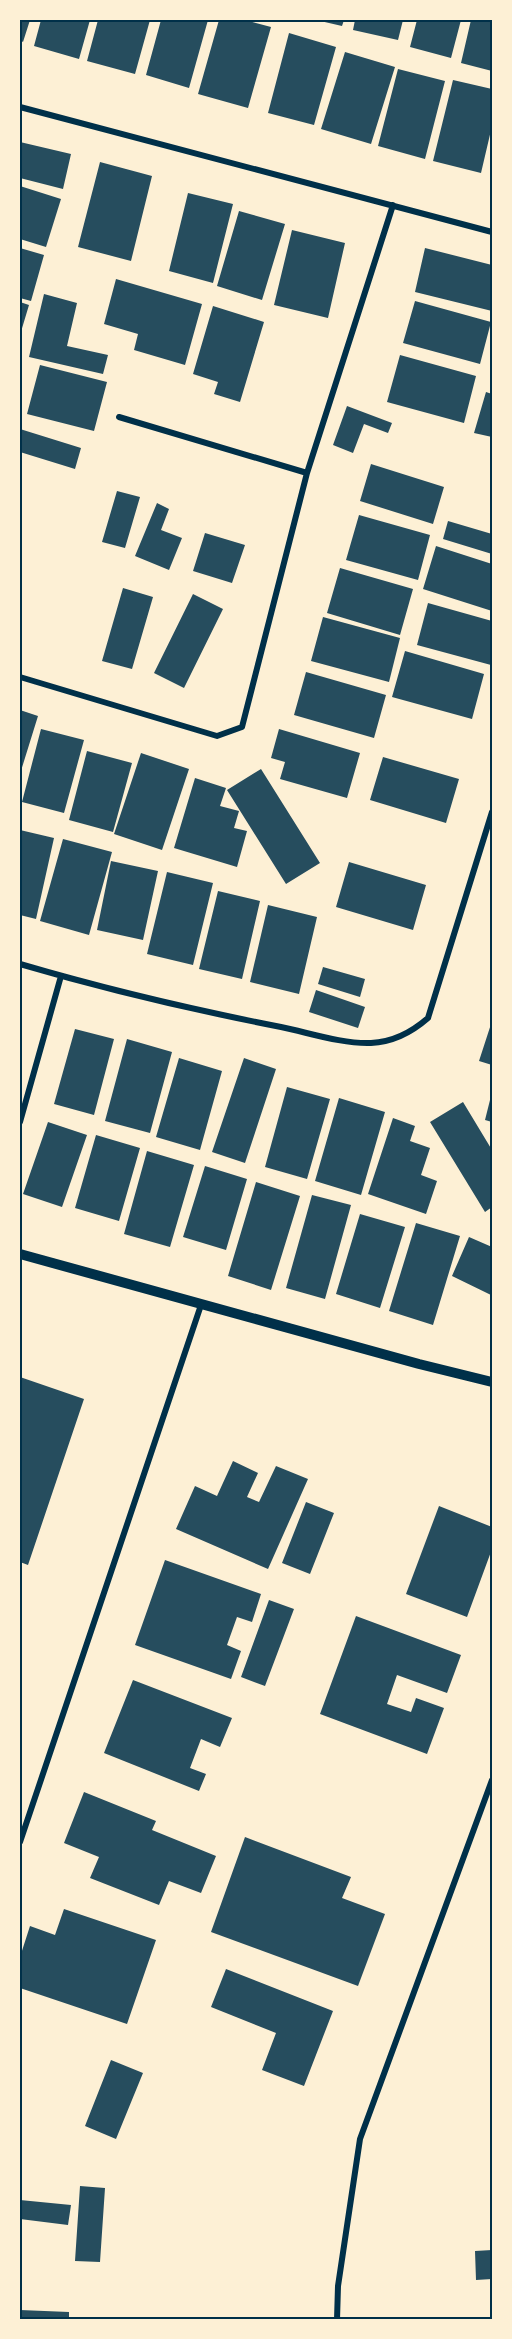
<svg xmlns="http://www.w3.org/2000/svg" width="512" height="2339" viewBox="0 0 512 2339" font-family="'Times New Roman',serif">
<rect width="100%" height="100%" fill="#fdf0d5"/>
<path fill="#264d5e" d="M20,20h10l-7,22 -3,-2z
M41,20h49l-11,39 -45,-13z
M98,20h52l-15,54 -48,-13z
M161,20h47l-19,68 -43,-13z
M219,20h26l26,7 -23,81 -50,-14z
M316,20h28l-2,6z
M355,20h48l-5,20 -45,-10z
M417,20h44l-10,38 -41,-11z
M471,20h21v51l-31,-8z
M289,33l47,14 -22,78 -46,-12z
M345,52l50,15 -24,77 -50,-15z
M398,69l47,12 -20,78 -47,-13z
M453,80l39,9v37l-11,47 -48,-12z
M20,142l51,12 -8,35 -43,-11z
M100,162l52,14 -21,85 -53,-14z
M20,186l41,13 -15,48 -26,-8z
M188,193l45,11 -20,79 -44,-12z
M239,211l46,13 -23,76 -45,-14z
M292,230l53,13 -17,75 -54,-13z
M20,248l24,7 -13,46 -11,-3z
M425,248l67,17v46l-77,-19z
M116,279l86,25 -17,61 -51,-15 4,-16 -34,-10z
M44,294l33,9 -10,43 41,9 -5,19 -74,-17z
M415,301l76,21 -11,42 -77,-21z
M20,302l9,3 -9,30z
M213,306l51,16 -24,80 -26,-8 4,-12 -25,-8z
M400,355l76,21 -12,47 -77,-21z
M40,365l67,17 -13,49 -67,-17z
M486,392l6,2v43l-18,-4z
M347,406l45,17 -4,10 -24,-9 -11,29 -20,-8z
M20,429l61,19 -6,21 -55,-17z
M371,464l73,23 -11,37 -73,-23z
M117,491l23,6 -15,51 -23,-6z
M157,503l12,6 -8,21 21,8 -13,32 -34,-14z
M359,515l71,20 -12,45 -72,-20z
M448,521l44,13v20l-49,-15z
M205,533l40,12 -13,38 -39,-12z
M436,546l56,18v47l-69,-22z
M340,568l73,21 -13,46 -73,-22z
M123,588l30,9 -21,72 -30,-8z
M193,594l30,15 -39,79 -30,-15z
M428,603l64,18 -1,44 -74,-20z
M323,617l77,21 -11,44 -78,-21z
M405,651l79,23 -12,45 -80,-22z
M306,672l80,23 -12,43 -80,-23z
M20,710l18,6 -18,58z
M41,729l43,11 -20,73 -42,-11z
M279,729l81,24 -13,45 -67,-19 5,-17 -14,-4z
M87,751l45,12 -19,69 -44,-12z
M141,753l48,16 -27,81 -48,-16z
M383,757l76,22 -13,44 -76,-23z
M261,769l59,94 -34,21 -59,-94z
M195,778l31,10 -6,18 19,5 -5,17 13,3 -10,36 -63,-19z
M20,830l34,8 -18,81 -16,-4z
M63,839l49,13 -23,83 -49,-14z
M111,861l47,10 -15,69 -46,-10z
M349,862l77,23 -13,45 -77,-23z
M167,872l46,11 -20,82 -46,-11z
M218,891l42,10 -18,78 -43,-10z
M268,905l49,12 -18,77 -49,-12z
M323,967l42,12 -5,18 -42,-13z
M316,990l49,17 -7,21 -49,-16z
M492,1021v44l-13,-4z
M75,1029l39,10 -20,76 -40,-11z
M127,1039l45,13 -22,81 -45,-12z
M179,1058l43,13 -22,79 -44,-13z
M244,1058l32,11 -31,94 -33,-11z
M287,1087l43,12 -23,80 -42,-12z
M492,1092v30l-7,-2z
M339,1098l46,14 -24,83 -46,-14z
M463,1102l29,48v57l-7,5 -55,-90z
M393,1118l22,8 -5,15 20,7 -9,27 16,6 -11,33 -58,-20z
M48,1122l39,13 -25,72 -39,-13z
M96,1135l44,13 -21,73 -44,-13z
M147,1151l47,14 -24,82 -46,-13z
M205,1166l42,13 -21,71 -43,-13z
M256,1182l44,14 -29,94 -43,-14z
M312,1195l39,10 -26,94 -39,-11z
M360,1214l45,13 -25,81 -44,-14z
M416,1223l44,13 -27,89 -44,-14z
M469,1237l23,10 -1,48 -39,-19z
M20,1377l64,22 -56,166 -8,-3z
M233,1461l25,12 -11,24 12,5 17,-36 32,13 -40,90 -92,-40 19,-43 22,10z
M306,1502l28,11 -24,61 -28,-11z
M439,1506l53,21v22l-25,68 -61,-23z
M165,1560l96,34 -9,28 -15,-5 -10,28 14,6 -10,28 -96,-34z
M269,1600l25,9 -29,77 -24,-9z
M356,1616l105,39 -14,38 -50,-18 -10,29 24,8 5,-14 28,10 -17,46 -107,-40z
M133,1680l99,38 -12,29 -19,-8 -11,29 16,6 -7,17 -95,-38z
M84,1792l72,29 -4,9 64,26 -15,37 -32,-12 -10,24 -69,-27 9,-21 -35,-14z
M245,1837l106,40 -9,21 43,16 -27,72 -147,-54z
M64,1909l92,31 -29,84 -107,-36v-31l10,-31 25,9z
M226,1969l107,42 -29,75 -42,-16 14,-37 -65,-26z
M111,2060l32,13 -27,66 -31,-13z
M80,2186l25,2 -5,74 -25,-1z
M20,2200l51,5 -3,20 -48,-6z
M492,2250v29l-16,1 -1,-29z
M20,2310l49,2v8h-49z"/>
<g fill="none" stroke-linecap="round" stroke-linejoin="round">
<path stroke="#003049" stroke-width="6" d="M20,107l472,125
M119,417l188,56
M20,677l197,59 25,-9 65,-254 86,-268
M20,964c85,25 174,46 261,63 29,6 61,17 90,16 23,-1 41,-11 57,-25l64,-206
M20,1122l41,-146
M20,1842l181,-537
M337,2320l1,-34 22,-147 132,-359"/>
<path stroke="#003049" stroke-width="10" d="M20,1254l399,110 73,18"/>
</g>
<rect width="512" height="2339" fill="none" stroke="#fdf0d5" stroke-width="42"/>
<rect x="21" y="21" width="470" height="2297" fill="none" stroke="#003049" stroke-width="2"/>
</svg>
